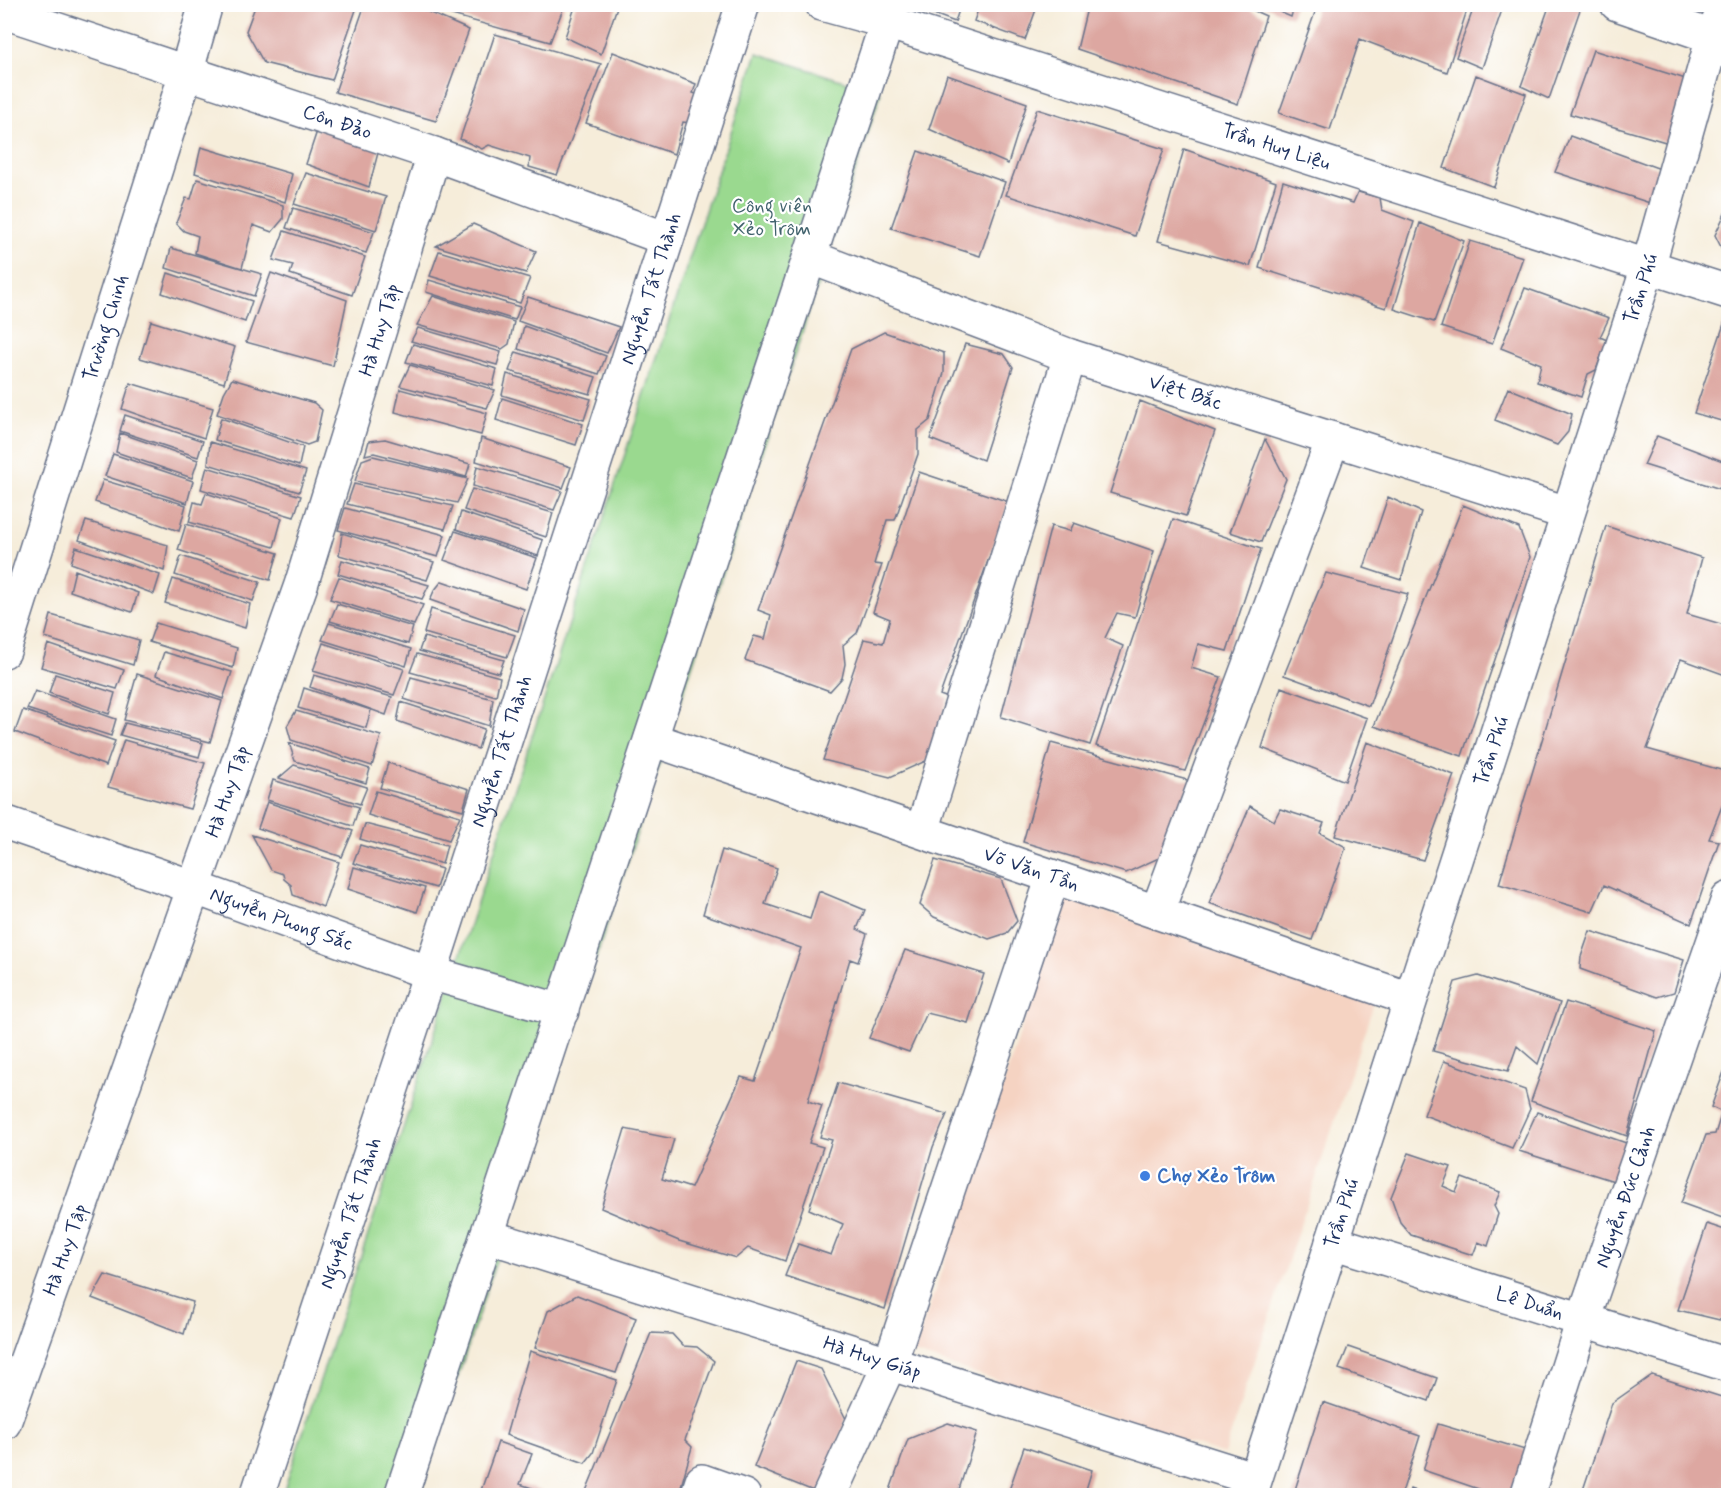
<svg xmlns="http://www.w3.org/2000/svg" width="1733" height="1500" viewBox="0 0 1733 1500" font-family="Mynerve,sans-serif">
<rect width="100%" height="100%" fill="#fff"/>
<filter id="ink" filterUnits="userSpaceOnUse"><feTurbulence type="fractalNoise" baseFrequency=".0167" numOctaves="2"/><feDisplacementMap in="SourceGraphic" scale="12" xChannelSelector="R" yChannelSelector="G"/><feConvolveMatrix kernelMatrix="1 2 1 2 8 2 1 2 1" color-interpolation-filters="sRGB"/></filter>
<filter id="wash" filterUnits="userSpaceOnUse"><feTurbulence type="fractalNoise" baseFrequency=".008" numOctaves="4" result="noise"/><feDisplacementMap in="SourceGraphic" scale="24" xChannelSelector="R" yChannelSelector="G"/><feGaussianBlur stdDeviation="1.35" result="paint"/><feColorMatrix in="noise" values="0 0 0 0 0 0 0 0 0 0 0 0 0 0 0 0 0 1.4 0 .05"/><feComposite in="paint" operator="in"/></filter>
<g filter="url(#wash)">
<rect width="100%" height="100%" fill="#f6edda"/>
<path fill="#f5d3c2" d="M1065,898l310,102 -151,454 -310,-101z"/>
<path fill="#9ad98f" stroke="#5a8476" stroke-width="1.5" d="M757,53l124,40 -462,1402 -137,1z"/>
<g id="blocks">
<path fill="#dda7a1" d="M256,4h102l-26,76 -68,-17 -18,-32z
M365,4h45l59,26 -33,91 -101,-29z
M424,4h141l-15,38 -127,-35z
M576,4h42l-17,50 -36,-17z
M907,4h54l-6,18z
M980,4h58l-13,36 -51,-19z
M1088,4h151l27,12 -28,88 -161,-55z
M1261,4h34l-4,13z
M1318,4h151l-22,68 -87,-33 -30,91 -51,-17z
M1475,4h29l-22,64 -26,-11z
M1550,4h25l6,3 -32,92 -28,-13z
M495,34l106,30 -44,111 -28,-8 1,-9 -41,-13 -7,4 -22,-10z
M1593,50l99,31 -23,62 -99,-29z
M613,52l83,32 -3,9 9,3 -10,27 -9,-1 -9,32 -88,-31z
M947,75l80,28 -19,61 -79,-35z
M1476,75l50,19 -32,93 -50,-19z
M1037,109l127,40 -29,87 -129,-41z
M318,128l61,21 -10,38 -63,-23z
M1570,136l93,34 -10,34 -98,-32z
M201,147l91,27 -7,28 -90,-29z
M1184,149l92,33 -26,84 -92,-25z
M918,151l87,31 -25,74 -89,-28z
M306,173l80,24 -10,33 -82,-26z
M197,179l86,26v14l-11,13 -19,-7 -11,43 -47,-15 3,-17 -14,-5 -8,-8 10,-25 5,1z
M1283,181l70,22 5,-11 22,6 2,12 32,12 -28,86 -127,-40z
M1728,207v54l-13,-26z
M293,208l81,24 -8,21 -80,-25z
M1420,223l44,18 -30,81 -40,-13z
M473,224l63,27 -10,22 -90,-27z
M284,231l81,26 -13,38 -62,-21 3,-9 -20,-5z
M1470,241l53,16 -31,87 -51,-17z
M171,248l91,26 -8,22 -88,-28z
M439,251l91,27 -10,25 -90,-27z
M168,273l84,28 -7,21 -83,-29z
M271,273l76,27 -14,66 -87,-24z
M429,280l91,27 -5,13 -89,-28z
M1525,288l84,30 -9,19 7,3 -11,30 -8,4 -7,23 -44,-15 4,-18 -40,-16z
M433,296l81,26 -5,22 -7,5 -85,-24z
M528,297l91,30 -12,26 -89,-32z
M1726,318l2,1v104l-34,-10z
M151,321l84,26 -11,36 -84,-25z
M524,326l82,30 -7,18 -81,-25z
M418,328l83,24 -4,13 -86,-24z
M884,332l60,21v20l-14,47 -12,10v24l-23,66h-8l-13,44 8,1 -25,68 -14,12 2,19 -3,14 -12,13 -85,-31 9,-24 11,3 6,-24 -13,-5 93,-261z
M413,344l84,25 -4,17 -87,-24z
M965,344l39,10 9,13 -30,93 -53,-21z
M516,352l80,25 -6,17 -81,-23z
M410,365l85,25 -8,18 -87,-22z
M507,374l84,25 -7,21 -82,-25z
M232,379l82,24 8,7 -7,32 -8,3 -90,-31 7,-21z
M130,383l83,25 -9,30 -82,-29z
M1508,388l64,26 -4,18 -11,13 -62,-25z
M400,389l87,24 -6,22 -86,-23z
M502,398l81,26 -7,21 -80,-25z
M1140,401l75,30 -29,85 -76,-23z
M125,415l78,26 -5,16 -78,-26z
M221,418l82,29 -4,19 -84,-26z
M120,433l78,27 -6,18 -76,-26z
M1657,436l71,27v23l-1,5 -83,-26z
M481,438l90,29 -8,21 -87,-27z
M385,439l85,25 -4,13 -92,-24 -9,2 4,-14z
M1265,439l21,40 -25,63 -31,-10z
M210,442l96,29 -7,21 -91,-28z
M113,454l80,27 -6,22 -82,-27z
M373,456l95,23 -11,24 -102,-22 7,-21z
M477,466l85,25 -8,19 -81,-24z
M207,467l94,29 -7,21 -93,-28z
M919,472l90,30 -69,193 8,3 -20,62 -38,17 -67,-17 41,-121 19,4 7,-24 -17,-7z
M103,480l83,25 -7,26 -84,-29z
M354,484l99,22 -8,23 -98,-25z
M472,489l81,24 -7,24 -82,-27z
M206,493l76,25 -8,29 -85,-25 5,-20 8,2z
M1388,497l33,15 -20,68 -37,-12z
M1463,505l56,23 11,29 -68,199 -88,-30z
M345,508l100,27 -7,22 -100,-27z
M461,512l82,28 -5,16 -82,-27z
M1173,519l88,30 -34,102 -29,-7 -7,24 30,9 -36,94 -89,-25z
M86,521l82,24 -4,26 -85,-31z
M1074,523l80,28 -19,66 -18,-4 -12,25 18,8 -33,99 -89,-28 50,-191 19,5z
M186,524l92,29 -8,27 -92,-30z
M1606,526l96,32 -15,56 41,12v50l-47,-17 -34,90 81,23v30l-4,-1 -15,38 10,2 -28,83 -87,-39 -12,27 -93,-28z
M455,531l82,27 -11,31 -82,-29z
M342,533l92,29 -7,18 -88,-25z
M76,547l84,28 -6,19 -83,-31z
M181,556l79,26 -7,19 -78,-26z
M342,560l87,25 -7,14 -84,-25z
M75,570l63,23 -6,19 -62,-21z
M1326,573l82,21 -39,112 -85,-31z
M339,577l84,28 -9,20 -84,-26z
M173,579l77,25 -5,24 -80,-25z
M442,581l82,28 -6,22 -88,-31 4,-9z
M337,604l76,23 -5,17 -78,-23z
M431,609l84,26 -8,22 -83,-24z
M51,615l88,25 -6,25 -88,-27z
M156,623l81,25 -4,20 -84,-26z
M329,623l82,26 -5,17 -84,-26z
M424,637l80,23 -5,13 -80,-22z
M323,643l81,26 -10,26 -81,-24z
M48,644l76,26 -7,19 -76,-22z
M164,652l68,20 -9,27 -67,-24z
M417,654l83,23 -4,19 -86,-24z
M55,674l60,19 -6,21 -60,-21z
M137,674l85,27 -12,41 -86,-22z
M314,675l78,22 -6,18 -76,-28z
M411,677l82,22 -4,27 -85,-27z
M1281,687l86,31 -22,63 -83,-33z
M304,688l67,22 -5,18 -68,-20z
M35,691l81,28 -5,17 -84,-27z
M401,702l83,27 -6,20 -81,-28z
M23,710l92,31 -9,25 -91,-34z
M296,711l85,25 -9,30 -81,-26 -4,-14z
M125,723l78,20 -4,14 -79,-22z
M124,740l81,23 -15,46 -82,-22z
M1367,742l87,33 -31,85 -88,-24z
M289,743l81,26 -4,14 -71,-22z
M1051,743l140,38 -30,76 -35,16 -103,-31z
M388,763l81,26 -6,21 -83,-22z
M294,765l73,22 -7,17 -81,-26z
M273,780l86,27 -6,19 -86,-26z
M376,791l84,25 -11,24 -81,-25z
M267,802l86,29 -11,26 -84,-29z
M1250,806l24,15 6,-12 44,14 -4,10 26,14 -34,93 -103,-37z
M365,824l82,21 -5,19 -82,-25z
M252,835l87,27 -16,45 -30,-12 -2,-10 -7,-6 -1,-5 -12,-4z
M360,845l82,24 -6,19 -83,-25z
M722,850l55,18 -12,36 45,15 9,-28 46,19 -8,19 10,5 -9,28 -8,-3 -42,142 14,5 -13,37 14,4 -38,114 -37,-13 -12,10 -57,-17 -78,-33 24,-79 49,10 -12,40 29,9 50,-111 14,4 46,-133 -98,-34z
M935,860l66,19 16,42 -10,12 -18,6 -55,-22 -14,-12z
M354,867l71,21 -8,24 -69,-23z
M1590,931l94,29 -10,32 -17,5 -77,-28 1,-12z
M905,950l79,24 -16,49 -41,-10 -18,39 -40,-14z
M1478,976l82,27 -22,61 -21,-18 -9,25 -75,-20 22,-69z
M1566,1002l90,29 -29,105 -96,-35z
M1444,1061l81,29 5,19 -18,39 -88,-33z
M1728,1071v149l-47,-17 25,-68 9,-1 7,-22 -11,-5 13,-35z
M838,1083l109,31 -14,33 -48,162 -100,-33 13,-32 33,11 12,-31 -34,-15 23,-69 -12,-3z
M1537,1112l92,32 -15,37 -95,-30z
M1409,1153l42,14 -8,19 13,6 6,-14 38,14 -6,14 4,8 -10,32 -10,-4 -5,13 -62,-20 -11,-13 -9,-25z
M1707,1224l21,7v91l-50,-12z
M105,1275l88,27 -9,32 -92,-36z
M577,1295l59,23 -20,55 -81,-25 13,-37z
M651,1333l21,1 11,12 14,1 17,14 -29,79 7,7 -12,43 10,6h-106z
M1348,1347l89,31 -8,23 -90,-32z
M530,1351l87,29 -24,73 -8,10 -79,-28z
M796,1361l25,8 25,50 -25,75 -67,-27z
M1652,1375l76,24v97h-147l31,-93z
M1323,1402l97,34 -19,60h-108z
M948,1423l29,9 -20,64h-69l20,-57z
M1438,1424l87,26 -4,46h-22l-76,-26z
M498,1442l34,12 -12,30 35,12h-76z
M1024,1447l68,23 -8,26h-77z
M1410,1489l17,6v1h-19z"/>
</g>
</g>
<g filter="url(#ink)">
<use href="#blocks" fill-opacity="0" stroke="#687289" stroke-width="1.5"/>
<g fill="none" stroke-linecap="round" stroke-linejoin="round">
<defs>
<g id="minor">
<path id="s1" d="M822,4l65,18 841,270"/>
<path d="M1617,4l96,33"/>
<path id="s2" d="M4,12l430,142 233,85"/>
<path id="s3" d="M810,257l260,99 497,157"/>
<path id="s4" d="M4,651l182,-578 20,-69"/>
<path id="s5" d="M651,739l759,260"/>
<path id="s6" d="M4,822l189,65 237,86 132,38"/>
<path d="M922,831l148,-475"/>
<path d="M1157,912l176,-473"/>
<path id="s7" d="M487,1236l768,243"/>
<path id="s8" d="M1332,1242l396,123"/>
<path id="s9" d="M4,1423l297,-838 133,-431"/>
<path id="s10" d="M257,1496l173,-523 313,-969"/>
<path d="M401,1496l486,-1474"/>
<path d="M697,1496l5,-15 42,15"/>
<path d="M829,1496l61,-133 163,-486"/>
<path id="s11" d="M1250,1496l398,-1229 65,-230 12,-33"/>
<path id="s12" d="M1527,1496l56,-176 145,-421"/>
</g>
</defs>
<use href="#minor" stroke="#687289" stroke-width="36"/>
<use href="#minor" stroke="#fff" stroke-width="33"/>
</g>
</g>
<circle fill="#3f7fe0" stroke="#fff" stroke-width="2" cx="1145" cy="1176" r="6"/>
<g text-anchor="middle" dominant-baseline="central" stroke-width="4.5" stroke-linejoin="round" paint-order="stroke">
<g font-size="20" fill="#1b2f5e" stroke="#fff">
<text stroke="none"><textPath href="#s2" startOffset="351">Côn Đảo</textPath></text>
<text stroke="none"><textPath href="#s1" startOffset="476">Trần Huy Liệu</textPath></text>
<text stroke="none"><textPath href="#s10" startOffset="1270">Nguyễn Tất Thành</textPath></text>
<text stroke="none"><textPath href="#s11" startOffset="1269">Trần Phú</textPath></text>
<text stroke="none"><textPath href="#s4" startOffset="339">Trường Chinh</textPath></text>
<text stroke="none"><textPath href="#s9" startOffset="1156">Hà Huy Tập</textPath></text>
<text stroke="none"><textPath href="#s3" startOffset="399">Việt Bắc</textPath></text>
<text stroke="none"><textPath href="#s10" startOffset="784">Nguyễn Tất Thành</textPath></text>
<text stroke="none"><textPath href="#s11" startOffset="783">Trần Phú</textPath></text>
<text stroke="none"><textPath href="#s9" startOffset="670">Hà Huy Tập</textPath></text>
<text stroke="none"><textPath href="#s5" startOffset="402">Võ Văn Tần</textPath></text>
<text stroke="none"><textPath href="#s6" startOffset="294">Nguyễn Phong Sắc</textPath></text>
<text stroke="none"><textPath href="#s12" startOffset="315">Nguyễn Đức Cảnh</textPath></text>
<text stroke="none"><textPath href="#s10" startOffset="298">Nguyễn Tất Thành</textPath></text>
<text stroke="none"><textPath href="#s11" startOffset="297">Trần Phú</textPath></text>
<text stroke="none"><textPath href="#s9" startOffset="184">Hà Huy Tập</textPath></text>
<text stroke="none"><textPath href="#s8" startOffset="207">Lê Duẩn</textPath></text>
<text stroke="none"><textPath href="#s7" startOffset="404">Hà Huy Giáp</textPath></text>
</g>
<g font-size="20" fill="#41626d" stroke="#fff">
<text x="772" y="206">Công viên<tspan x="772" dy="23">Xẻo Trôm</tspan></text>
</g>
<g font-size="20" font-weight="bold" fill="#366cbe" stroke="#fff" text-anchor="start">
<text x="1157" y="1176">Chợ Xẻo Trôm</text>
</g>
</g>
<rect width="1733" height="1500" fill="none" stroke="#fff" stroke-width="24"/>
</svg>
